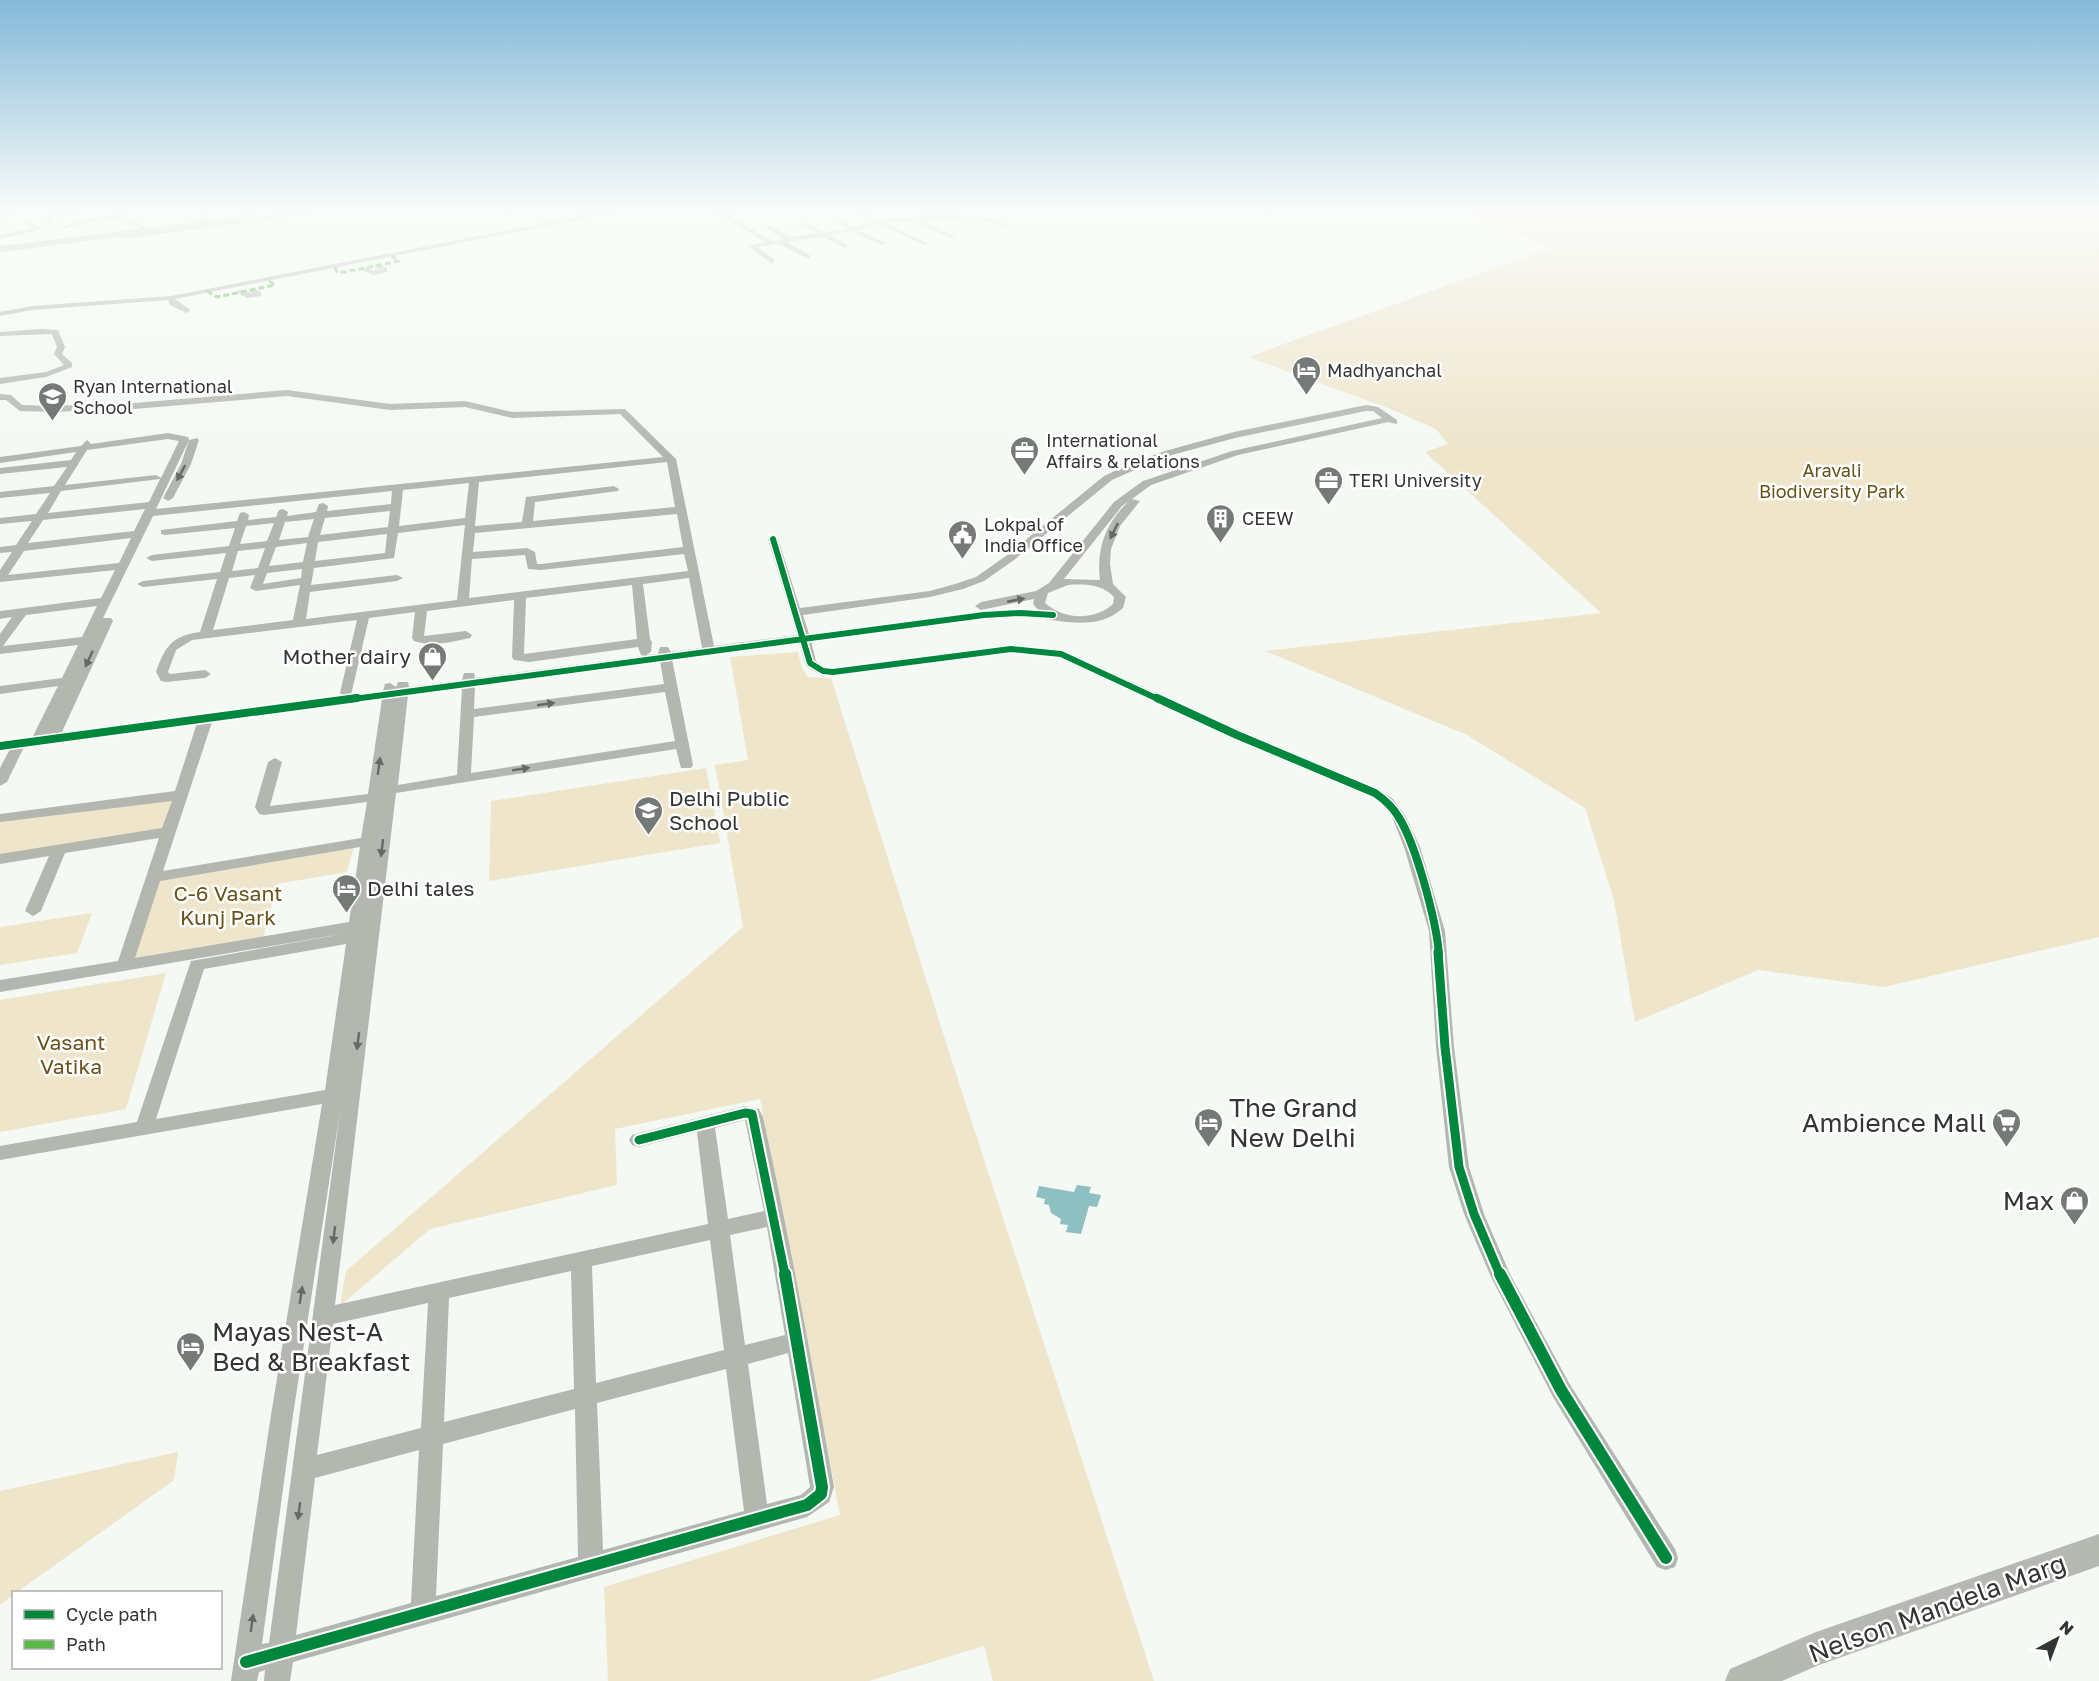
<svg xmlns="http://www.w3.org/2000/svg" width="2099" height="1681" viewBox="0 0 2099 1681" font-family="'Golos Text',sans-serif">
<rect width="100%" height="100%" fill="#f4f9f4"/>
<path fill="#eee5ca" d="M1469,213h630v724l-215,50 -126,-17 -123,52 -21,-122 -29,-92 -118,-73 -202,-84 336,-38 -176,-161 23,-8 -12,-15 -48,-21 -140,-51 303,-109z
M798,652l4,16 6,9 23,1 118,374 205,629h-161l-9,-35 -115,35h-261l-4,-94 236,-72 -80,-416 -145,30 2,56 -187,44 -90,77 6,-35 397,-344 -28,-162 33,-5 -18,-103z
M706,768l14,75 -231,38 2,-80z
M181,795l-13,37 -168,26v-39z
M355,843l-8,29 -70,12 -15,57 -131,22 23,-86z
M92,913l-15,40 -77,12v-38z
M166,973l-40,136 -126,23v-132z
M178,1452l-4,28 -157,112h-3l-1,3 -13,10v-114z"/>
<path fill="#8ec0c1" d="M1077,1185l14,2 -2,6 12,2 -4,12 -8,-1 -8,28 -15,-2 2,-7 -8,-1 1,-5 -10,-6 -2,-8 -5,-1 1,-5 -9,-2 3,-11 35,6z"/>
<g fill="none" stroke-linecap="round" stroke-linejoin="round">
<path fill="#b3b7af" fill-rule="evenodd" d="M63,213h16l-28,7 2,2 -3,2 -8,-5z
M114,213h7l-1,3 31,13v2l46,-5 -1,-2 5,-11h6l-5,12 92,-12h22l-193,26 -2,-3 27,-4 -31,-13 -27,3 -26,7 -3,-2 29,-9 23,-2z
M597,213h16l-438,86 14,10 1,2 -4,2 -16,-8 -2,-5 -136,10 -32,6v-4l32,-6 139,-10z
M716,213h9l47,28 12,-2 -17,-11v-2h4l21,11 26,-4 -15,-8 2,-3 20,10 22,-3 -14,-8 2,-3 19,9 19,-5 -11,-6v-3l18,7 77,-7 -7,3 41,2 19,9c-7,3 -13,-4 -21,-5 -22,-4 -46,-2 -67,-1l32,15 -2,3 -38,-18 -28,2 43,21 -5,1 -45,-21 -20,6 26,13v2h-4l-29,-14 -21,4 17,10 -2,3 -23,-11 -36,5 24,14 -2,3 -30,-15 -22,3 18,13 -3,4 -24,-18 17,-4z
M28,221l16,8 -44,10v-4l34,-7 -8,-4z
M378,264l9,4v4l-14,3 -13,-6 4,-2 10,4 4,-2 -4,-3z
M253,288l8,4v4l-14,2 -11,-6 4,-2 12,3 -3,-3z
M40,329l18,1 7,17 -3,7 10,9v4l-26,10 -46,7v-6l46,-6 18,-7 -10,-11 3,-7 -5,-13 -52,2v-4z
M287,390l103,14 75,-3 47,11 113,-3 51,50 38,187 83,-11 -29,-96 1,-2 4,-1 5,3 22,69 130,-17 25,-7 21,-7 30,-21 98,-80 30,-14 31,-11 69,-19 132,-27 12,2 19,13v4l-9,-2 -150,33 -87,30 -19,14 8,2 -20,25 -9,23 -1,15 3,20 13,13 -3,11c-29,26 -66,10 -101,9 -29,-1 -59,4 -88,8 -41,5 -82,11 -123,16l5,20 10,7h7l178,-23 50,5 181,82 138,58 13,9 13,18 14,30 25,84 9,116 15,120 15,47 26,60 59,109 106,166 3,9 -3,9 -9,3 -9,-3 -104,-170 -62,-120 -27,-63 -15,-47 -13,-120 -7,-116 -25,-84 -12,-30 -9,-12 -13,-9 -138,-58 -174,-81 -47,-4 -178,23 -14,-2 -13,-8 -7,-24 -127,17 21,106 -2,3h-10l-5,-19 -280,44 -61,512 373,-81 -11,-92 -58,15 -7,-2 -3,-5 3,-5 7,-2 106,-27 14,3 4,8c27,123 49,246 71,370l-5,15 -22,15 -514,145 -3,19h-26l1,-11 -6,2 -2,9h-26l40,-266 51,-311 -322,56v-14l137,-24 54,-161 157,-28 -348,59v-12l118,-19 41,-123 -94,15 -24,58 -8,5 -8,-5 24,-55 -49,8v-10l162,-26 10,-27 -172,21v-8l175,-23 22,-68 -173,24 -17,35 -7,4v-18l10,-19 -10,1v-8l32,-4 26,-52 -58,8v-8l62,-8 16,-33 -78,9v-20l12,-17 -12,2v-8l101,-13 14,-28 -115,12v-12l12,-18 -12,1v-6l16,-2 16,-24 -32,3v-6l36,-4 14,-21 -50,5v-6l54,-6 13,-19 -67,7v-6l71,-8 5,-8 -76,11v-6l81,-11 6,-6 4,4 77,-11 20,4 1,3 8,-2 2,2 -8,24 -18,34 -5,3 -5,-3 18,-34 8,-24 -33,69 507,-52 -43,-43 -108,4 -47,-11 -75,3 -103,-14 -153,13 -83,3 -31,-1 -14,-11h-6v-6l11,1 11,10 29,1 83,-3zM1366,411h7l9,7 -150,33 -89,30 -29,21 -65,81 -13,8 -55,11 -6,4 6,4 53,-11 -1,5 6,7h-55l-175,23 -6,-19 127,-18 33,-8 21,-8 30,-21 98,-80 29,-13 31,-12 63,-17zM168,439l11,2 -18,37 -5,-3 -91,10 22,-35zM667,462l8,45 -142,14 2,-19 83,-11 1,-2 -5,-3 -88,11 -4,25 -47,4 4,-44zM160,479l-11,23 -101,11 13,-22zM469,483l-4,35 -66,8 4,-36zM392,491l-1,13 -64,7 1,-5 -5,-3 -4,1 -3,8 -29,4 1,-4 -5,-3 -4,1 -3,7 -28,3 1,-5 -5,-3 -4,1 -3,8 -76,9v4l4,1 70,-7 -6,18 -77,9 -6,3 6,3 74,-8 -6,19 -77,9 -6,3 6,3 74,-8 -17,53c-29,4 -35,15 -44,40l5,9 5,1 39,-4 6,-4 -6,-4 -35,4 -2,-2 8,-22 16,-10 165,-20 -17,73 3,3 -282,38 52,-113 -2,-3h-8l50,-102zM1129,501c-23,21 -33,48 -29,79l-36,-1 58,-73zM145,509l-11,22 -106,12 15,-23zM390,511l-2,16 -68,8 5,-17zM677,514l6,33 -142,17h-4l-2,-12 -8,-4 -54,4 2,-19zM314,519l-6,18 -29,3 6,-18zM274,523l-7,18 -27,3 6,-18zM465,525l-8,75 -151,19 4,-27 87,-11 6,-3 -6,-3 -86,10 3,-17 80,-10 4,-25zM387,534l-2,19 -70,8 3,-19zM131,538l-12,25 -111,12 16,-24zM307,543l-4,19 -34,4 7,-19zM265,548l-7,20 -26,3 6,-20zM684,554l4,17 -219,27 3,-39 53,-4 3,14 13,1zM302,569l-1,9 -38,6 4,-11zM255,575l-5,13 6,3 44,-6 -7,35 -80,10 16,-52zM689,578l13,70 -31,4 -3,-5h-8l-2,7 -12,1 5,-3 1,-10 -2,-3 -7,-55zM632,585l5,54 -113,15 2,-56zM1068,585c17,-1 34,-1 46,12l-1,7c-19,17 -49,16 -68,-1l3,-10zM514,600l-2,57 2,3 15,2 109,-15 3,8 4,1 -170,22 -1,-5h-10l-2,7 -53,7 -1,-5h-10l-2,5 -6,-4 -5,1 -2,7 -32,4 18,-77 46,-6 -3,26 2,3c19,6 37,1 56,-3l2,-3 -6,-4 -42,5 3,-25zM97,606l-15,31 -79,9 23,-31zM660,661l4,23 -190,25 1,-23zM462,688l-5,87 -59,10 10,-90zM665,692l10,49 -204,32 3,-56zM382,699l-14,95 -98,12 12,-44 -7,-4 -7,4 -13,45 4,7 5,1 103,-13 -6,36 -198,33 49,-149zM360,847l-11,75 -214,36 25,-77zM346,944l-21,146 -169,29 48,-150zM340,1112l-71,531 -7,1 31,-229zM745,1120l19,91 -36,8 -13,-91zM767,1227l18,108 -40,10 -15,-110zM710,1240l14,110 -128,33 -4,-117zM571,1271l3,118 -130,33 5,-124zM428,1303l-7,125 -104,27 16,-131zM788,1353l22,134 -9,8 -34,9 -19,-140zM726,1369l18,142 -141,39 -6,-147zM575,1409l3,148 -142,39 7,-152zM419,1450l-8,153 -115,32 19,-157z"/>
<path fill="#b6b9b1" fill-rule="evenodd" d="M0,213h11l-11,7z
M253,215l3,1v4l-256,32v-6z
M2099,1534v32l-280,99 -37,16h-57l5,-12 86,-37z"/>
<path stroke="#58b947" stroke-width="3" stroke-dasharray="6 3" stroke-linecap="butt" d="M335,267l2,5h8l54,-11 -7,-5
M207,291l10,6 58,-12 -7,-5"/>
<defs>
<path id="cycleway-far3" d="M773,539l37,124 13,8 10,1 178,-23 50,5 99,46
M346,700l638,-85 36,-2 33,2"/>
<path id="cycleway-far2" d="M1157,698l80,37 138,58c10,7 17,13 23,23 18,28 38,104 41,138
M0,746l357,-48"/>
<path id="cycleway-far1" d="M1438,952l7,95 14,120 15,47 26,61
M639,1140l106,-27 7,1 33,161"/>
<path id="cycleway" d="M1500,1274l61,116 105,168
M246,1662l561,-157 14,-11 1,-7 -37,-213"/>
</defs>
<use href="#cycleway-far3" stroke="#fff" stroke-width="9"/>
<use href="#cycleway-far2" stroke="#fff" stroke-width="11"/>
<use href="#cycleway-far1" stroke="#fff" stroke-width="13"/>
<use href="#cycleway" stroke="#fff" stroke-width="16"/>
<use href="#cycleway-far3" stroke="#00873e" stroke-width="6"/>
<use href="#cycleway-far2" stroke="#00873e" stroke-width="8"/>
<use href="#cycleway-far1" stroke="#00873e" stroke-width="9"/>
<use href="#cycleway" stroke="#00873e" stroke-width="12"/>
</g>
<defs><path id="oneway-solid" d="M-6-.8H1V-3.2L6.5 0L1 3.2V.8H-6Z" transform="scale(1.5)"/></defs>
<g fill="#666a64">
<use href="#oneway-solid" transform="translate(181 473) rotate(118)"/>
<use href="#oneway-solid" transform="translate(1114 531) rotate(116)"/>
<use href="#oneway-solid" transform="translate(1016 600) rotate(-11)"/>
<use href="#oneway-solid" transform="translate(89 659) rotate(115)"/>
<use href="#oneway-solid" transform="translate(546 704) rotate(-8)"/>
<use href="#oneway-solid" transform="translate(379 766) rotate(-82)"/>
<use href="#oneway-solid" transform="translate(521 769) rotate(-9)"/>
<use href="#oneway-solid" transform="translate(382 848) rotate(97)"/>
<use href="#oneway-solid" transform="translate(358 1041) rotate(97)"/>
<use href="#oneway-solid" transform="translate(334 1235) rotate(97)"/>
<use href="#oneway-solid" transform="translate(301 1295) rotate(-81)"/>
<use href="#oneway-solid" transform="translate(299 1511) rotate(97)"/>
<use href="#oneway-solid" transform="translate(252 1623) rotate(-82)"/>
</g>
<linearGradient id="sky" x2="0" y2="1"><stop stop-color="#84b9d8"/><stop offset="0.47" stop-color="#fafcfa"/><stop offset="1" stop-color="#fafcfa" stop-opacity="0"/></linearGradient>
<rect width="2099" height="449" fill="url(#sky)"/>
<defs>
<symbol id="hotel-pin" viewBox="-11 -11 22 30"><path d="M0 17L-7.5 6A9.5 9.5 0 1 1 7.5 6Z" fill="#767a76" stroke="#fff"/><path d="M-6-4.5h1.5V1H6V5H4.5V3h-9V5H-6ZM-4 0a1.8 1.8 0 1 1 3.6 0ZM.5 0V-2.5h3Q6-2.5 6 0Z" fill="#fff"/></symbol>
<symbol id="school-pin" viewBox="-11 -11 22 30"><path d="M0 17L-7.5 6A9.5 9.5 0 1 1 7.5 6Z" fill="#767a76" stroke="#fff"/><path d="M0-5L7-2L0 1L-7-2ZM-4 1L0 2.5L4 1V4Q0 6-4 4Z" fill="#fff"/></symbol>
<symbol id="office-pin" viewBox="-11 -11 22 30"><path d="M0 17L-7.5 6A9.5 9.5 0 1 1 7.5 6Z" fill="#767a76" stroke="#fff"/><path d="M-6-3h4V-5.5h4V-3h4V5H-6ZM-1-4.5V-3h2v-1.5ZM-6 0V1H6V0Z" fill="#fff"/></symbol>
<symbol id="building-pin" viewBox="-11 -11 22 30"><path d="M0 17L-7.5 6A9.5 9.5 0 1 1 7.5 6Z" fill="#767a76" stroke="#fff"/><path d="M-4-6H4V6H1V3H-1V6H-4ZM-2.5-4.3h1.7v1.8h-1.7ZM.8-4.3h1.7v1.8H.8ZM-2.5-1h1.7V.8h-1.7ZM.8-1h1.7V.8H.8Z" fill="#fff"/></symbol>
<symbol id="civic-pin" viewBox="-11 -11 22 30"><path d="M0 17L-7.5 6A9.5 9.5 0 1 1 7.5 6Z" fill="#767a76" stroke="#fff"/><path d="M-.6-6.5H3V-4.5H.6V-3L4-1V1h2V6H-6V1h2V-1L-.6-3ZM-1.2 2.5V6h2.4V2.5Z" fill="#fff"/></symbol>
<symbol id="shop-pin" viewBox="-11 -11 22 30"><path d="M0 17L-7.5 6A9.5 9.5 0 1 1 7.5 6Z" fill="#767a76" stroke="#fff"/><path d="M-5-2.5h2.3a2.7 3.5 0 0 1 5.4 0H5L5.5 6h-11ZM-1.5-2.5h3a1.5 2.3 0 0 0-3 0Z" fill="#fff"/></symbol>
<symbol id="supermarket-pin" viewBox="-11 -11 22 30"><path d="M0 17L-7.5 6A9.5 9.5 0 1 1 7.5 6Z" fill="#767a76" stroke="#fff"/><path d="M-6-5.5h2.5l.6 2H6L4.5 2H-2.5L-4.4-4H-6ZM-1.5 3.2a1.3 1.3 0 1 0 .1 0ZM3 3.2a1.3 1.3 0 1 0 .1 0Z" fill="#fff"/></symbol>
</defs>
<g fill-rule="evenodd">
<use href="#hotel-pin" x="1290" y="354" width="33" height="45"/>
<use href="#school-pin" x="36" y="380" width="33" height="45"/>
<use href="#office-pin" x="1008" y="434" width="33" height="45"/>
<use href="#office-pin" x="1312" y="464" width="33" height="45"/>
<use href="#building-pin" x="1204" y="502" width="33" height="45"/>
<use href="#civic-pin" x="946" y="518" width="33" height="45"/>
<use href="#shop-pin" x="416" y="640" width="33" height="45"/>
<use href="#school-pin" x="632" y="794" width="33" height="45"/>
<use href="#hotel-pin" x="330" y="872" width="33" height="45"/>
<use href="#hotel-pin" x="1192" y="1106" width="33" height="45"/>
<use href="#supermarket-pin" x="1990" y="1106" width="33" height="45"/>
<use href="#shop-pin" x="2058" y="1184" width="33" height="45"/>
<use href="#hotel-pin" x="174" y="1330" width="33" height="45"/>
</g>
<g text-anchor="middle" dominant-baseline="central" stroke-width="5" stroke-linejoin="round" paint-order="stroke">
<g font-size="18" fill="#323632" stroke="#fff" text-anchor="start">
<text x="1327" y="370">Madhyanchal</text>
<text x="73" y="386">Ryan International<tspan x="73" dy="21">School</tspan></text>
<text x="1046" y="440">International<tspan x="1046" dy="21">Affairs &amp; relations</tspan></text>
<text x="1349" y="480">TERI University</text>
<text x="1242" y="518">CEEW</text>
<text x="984" y="524">Lokpal of<tspan x="984" dy="21">India Office</tspan></text>
</g>
<g font-size="18" fill="#695218" stroke="#fff">
<text x="1832" y="470">Aravali<tspan x="1832" dy="21">Biodiversity Park</tspan></text>
</g>
<g font-size="21" fill="#323632" stroke="#fff" text-anchor="start">
<text x="411" y="656" text-anchor="end">Mother dairy</text>
<text x="669" y="798">Delhi Public<tspan x="669" dy="24">School</tspan></text>
<text x="367" y="888">Delhi tales</text>
</g>
<g font-size="21" fill="#695218" stroke="#fff">
<text x="228" y="893">C-6 Vasant<tspan x="228" dy="24">Kunj Park</tspan></text>
<text x="71" y="1042">Vasant<tspan x="71" dy="24">Vatika</tspan></text>
</g>
<g font-size="26" fill="#323632" stroke="#fff" text-anchor="start">
<text x="1229" y="1107">The Grand<tspan x="1229" dy="30">New Delhi</tspan></text>
<text x="1986" y="1122" text-anchor="end">Ambience Mall</text>
<text x="2054" y="1200" text-anchor="end">Max</text>
<text x="212" y="1331">Mayas Nest-A<tspan x="212" dy="30">Bed &amp; Breakfast</tspan></text>
</g>
<g font-size="26" fill="#323632" stroke="#fff">
<text transform="translate(1937 1608) rotate(-20)">Nelson Mandela Marg</text>
</g>
</g>
<rect x="12" y="1591" width="210" height="78" fill="#ffffff" stroke="#adafad" stroke-width="1.5"/>
<rect x="24" y="1610" width="30" height="9" fill="#00873e" stroke="#adafad" stroke-width="1.5"/>
<text x="66" y="1621" font-size="18" fill="#323632">Cycle path</text>
<rect x="24" y="1640" width="30" height="9" fill="#58b947" stroke="#adafad" stroke-width="1.5"/>
<text x="66" y="1651" font-size="18" fill="#323632">Path</text>
<g transform="translate(2057 1639) rotate(41)" stroke="#ffffff" stroke-width="4.5" paint-order="stroke">
<path d="M0-4.5L10 22L0 15L-10 22Z" fill="#323632"/>
<text y="-9" font-size="16" font-weight="bold" text-anchor="middle" fill="#323632">N</text>
</g>
</svg>
